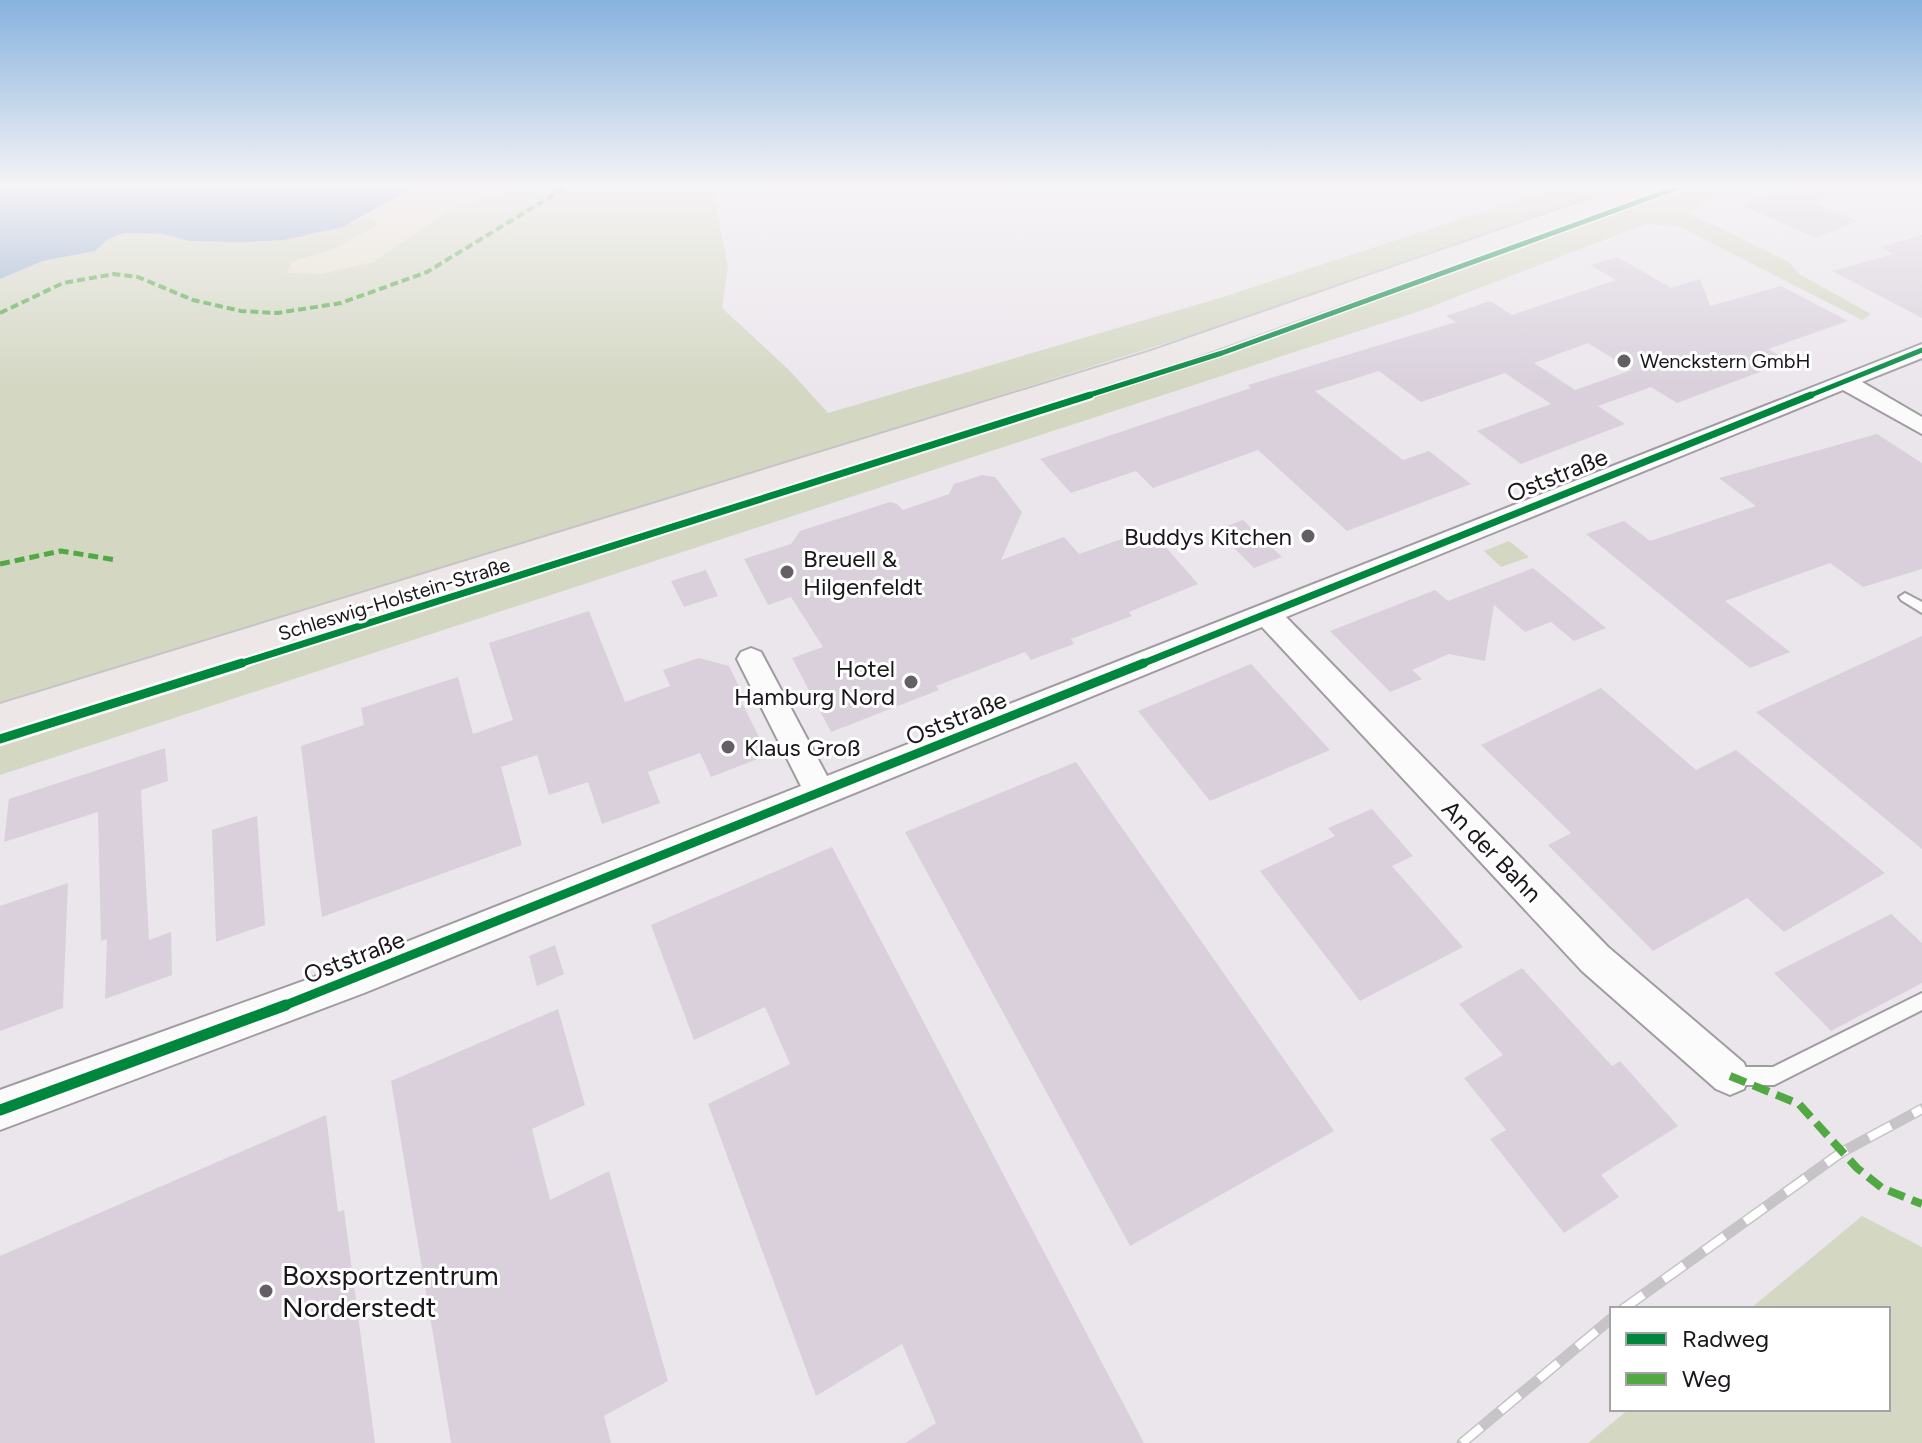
<svg xmlns="http://www.w3.org/2000/svg" width="1922" height="1443" viewBox="0 0 1922 1443" font-family="Figtree,sans-serif">
<rect width="100%" height="100%" fill="#ebe6ec"/>
<path fill="#d4d7c2" d="M494,186h218l16,81 -6,41 67,62 39,43 395,-116 338,-111h62l-324,115 -438,138 -861,264v-424l43,-18 52,-10 13,-12 17,-6 38,1 26,7 95,-1 59,-13 21,-10 10,2 3,7 -43,23 -42,13h81l76,-52 53,-18z
M1685,186h56l-34,14 -19,13 101,49 10,12 72,40 -9,6 -182,-93 -34,-3 -229,88 -1417,463v-35l546,-172 903,-295z
M1509,541l20,16 -28,10 -17,-16z
M1862,1216l60,31v196h-334l41,-34h259v-100h-138z"/>
<path fill="#e8e1cf" d="M416,186h78l9,6 -54,18 -76,52 -52,12 -35,-1 6,-11 42,-13 43,-22 -3,-8 -10,-2z"/>
<path fill="#96aece" d="M0,186h416l-73,41 -59,13 -37,2 -58,-1 -26,-7 -38,-1 -17,6 -13,12 -52,10 -43,18z"/>
<path fill="#d9d0dc" fill-rule="evenodd" d="M1788,186h65l-39,17 44,18 -42,17 -76,-33z
M1922,235v83l-90,-47 61,-17 -13,-7z
M1618,257l53,31 29,-9 10,27 71,-20 67,35 -80,28 21,12 -112,42 -26,-16 -53,19 27,18 -104,40 -44,-33 74,-27 -46,-31 -84,29 -42,-31 -64,20 88,69 26,-9 42,33 -124,47 -89,-81 -105,38 -17,-17 -65,22 -31,-34 211,-71 -3,-3 208,-63 -10,-6 44,-15 22,14 104,-35 -26,-15zM1588,343l44,27 -57,20 -41,-27z
M1877,434l45,29v106l-59,18 -33,-24 -105,38 65,51 -40,16 -164,-134 38,-13 26,20 106,-35 -37,-28z
M982,475l13,2 27,35 -21,48 63,-23 15,17 71,-25 48,55 -69,28 3,4 -61,23 3,5 -43,16 -6,-8 -89,34 3,4 -108,42 -39,-74 31,-11 -32,-50 -23,8 -24,-46 47,-15 9,-13 90,-29 7,2 6,6 46,-16 5,-10z
M1243,520l21,20 18,17 -28,11 -38,-38z
M1533,568l73,60 -32,13 -23,-19 -26,10 -31,-27 -9,56 -36,-7 -37,16 10,9 -32,13 -60,-61 105,-41 13,11z
M706,570l12,26 -34,11 -13,-26z
M589,611l36,91 45,-16 -7,-16 36,-12 30,8 15,31 -4,2 28,56 -57,22 -11,-24 -52,19 12,31 -58,21 -14,-42 -39,13 -12,-40 -36,12 21,78 -200,72 -21,-171 63,-21 -3,-17 97,-31 15,57 40,-14 -24,-77z
M1922,636v213l-166,-137z
M1251,664l79,86 -120,51 -72,-90z
M1601,688l95,82 40,-20 149,123 -101,59 -37,-34 -94,53 -105,-106 23,-12 -90,-88z
M165,748l3,33 -27,9 8,150 22,-8 1,43 -67,24 2,-60 -6,2 -3,-129 -94,30 5,-43z
M1076,762l258,369 -204,115 -225,-414z
M1372,809l41,47 -21,10 71,81 -103,54 -100,-130 75,-35 -7,-8z
M257,816l8,109 -49,17 -4,-112z
M832,847l312,596h-239l31,-20 -34,-79 -86,52 -108,-292 82,-40 -25,-57 -71,33 -43,-115z
M68,883l-5,125 -63,23v-125z
M1891,914l31,29v40l-91,48 -57,-58z
M555,945l9,29 -27,12 -8,-30z
M1522,968l90,98 8,-5 58,65 -77,49 18,22 -55,36 -74,-94 16,-9 -42,-52 39,-23 -44,-51z
M558,1009l27,96 -53,24 18,71 59,-29 59,210 -64,35 7,27h-160l-60,-362z
M326,1115l12,97 6,-2 31,233h-375v-187z"/>
<g fill="none" stroke-linecap="round" stroke-linejoin="round">
<defs>
<path id="lane" d="M1905,593l17,9v11l-21,-13 -2,-3z
M1922,993v17l-142,72 -6,3h-42l-6,-3 -3,-6 3,-6 6,-3h41z"/>
<path id="street" d="M1922,344v14l-60,24 60,35v17l-79,-44 -557,227 322,330 136,116 5,13 -5,13 -14,6 -14,-6 -134,-118 -320,-344 -898,366 -364,137v-40l348,-125 453,-179 -64,-127 4,-7 10,-4 10,4 66,124z"/>
<path id="primary" d="M1627,186h38l-4,5 -491,175 -1170,372v-34l1148,-352z"/>
</defs>
<use href="#lane" stroke="#a09ca1" stroke-width="4"/>
<use href="#street" stroke="#a09ca1" stroke-width="4"/>
<use href="#primary" stroke="#c6c3c6" stroke-width="4"/>
<use href="#lane" fill="#fcfbfc" fill-rule="evenodd"/>
<use href="#street" fill="#fcfbfc" fill-rule="evenodd"/>
<use href="#primary" fill="#ede7e7" fill-rule="evenodd"/>
<defs>
<path id="rail" d="M1623,1309l219,-157 80,-43
M1462,1443l150,-125"/>
</defs>
<use href="#rail" stroke="#c6c4c6" stroke-width="11"/>
<use href="#rail" stroke="#fff" stroke-width="8" stroke-dasharray="25" stroke-linecap="butt"/>
<path stroke="#52a943" stroke-width="4" stroke-dasharray="8 4" stroke-linecap="butt" d="M0,313l63,-30 51,-9 24,3 55,23 48,11 36,2 64,-10 86,-31 141,-86"/>
<path stroke="#52a943" stroke-width="5" stroke-dasharray="10 5" stroke-linecap="butt" d="M0,564l61,-13 55,9"/>
<path stroke="#52a943" stroke-width="8" stroke-dasharray="17 8" stroke-linecap="butt" d="M1730,1076l69,28 58,64 25,20 40,16"/>
<defs>
<path id="cycleway-far3" d="M1083,397l139,-44 460,-167
M1806,397l116,-47"/>
<path id="cycleway-far2" d="M236,665l854,-270
M1139,665l672,-270"/>
<path id="cycleway-far1" d="M0,739l242,-76
M281,1007l863,-344"/>
<path id="cycleway" d="M0,1110l286,-105"/>
</defs>
<use href="#cycleway-far3" stroke="#fff" stroke-width="8"/>
<use href="#cycleway-far2" stroke="#fff" stroke-width="11"/>
<use href="#cycleway-far1" stroke="#fff" stroke-width="14"/>
<use href="#cycleway" stroke="#fff" stroke-width="16"/>
<use href="#cycleway-far3" stroke="#00873e" stroke-width="5"/>
<use href="#cycleway-far2" stroke="#00873e" stroke-width="7"/>
<use href="#cycleway-far1" stroke="#00873e" stroke-width="9"/>
<use href="#cycleway" stroke="#00873e" stroke-width="11"/>
</g>
<linearGradient id="sky" x2="0" y2="1"><stop stop-color="#87b2de"/><stop offset="0.48" stop-color="#f6f4f6"/><stop offset="1" stop-color="#f6f4f6" stop-opacity="0"/></linearGradient>
<rect width="1922" height="388" fill="url(#sky)"/>
<g fill="#635f64" stroke="#fff" stroke-width="3">
<circle cx="1624" cy="361" r="8"/>
<circle cx="1308" cy="536" r="8"/>
<circle cx="787" cy="572" r="8"/>
<circle cx="911" cy="682" r="8"/>
<circle cx="728" cy="747" r="8"/>
<circle cx="266" cy="1291" r="8"/>
</g>
<g text-anchor="middle" dominant-baseline="central" stroke-width="6" stroke-linejoin="round" paint-order="stroke">
<g font-size="20" fill="#1a161b" stroke="#fff" text-anchor="start">
<text x="1640" y="361">Wenckstern GmbH</text>
</g>
<g font-size="20" fill="#1a161b" stroke="#fff">
<text transform="translate(394 599) rotate(-17)">Schleswig-Holstein-Straße</text>
</g>
<g font-size="24" fill="#1a161b" stroke="#fff">
<text transform="translate(1557 475) rotate(-22)">Oststraße</text>
<text transform="translate(956 718) rotate(-22)">Oststraße</text>
<text transform="translate(1492 851) rotate(46)">An der Bahn</text>
<text transform="translate(354 957) rotate(-21)">Oststraße</text>
</g>
<g font-size="24" fill="#1a161b" stroke="#fff" text-anchor="end">
<text x="1292" y="536">Buddys Kitchen</text>
<text x="803" y="558" text-anchor="start">Breuell &amp;<tspan x="803" dy="28">Hilgenfeldt</tspan></text>
<text x="895" y="668">Hotel<tspan x="895" dy="28">Hamburg Nord</tspan></text>
<text x="744" y="747" text-anchor="start">Klaus Groß</text>
</g>
<g font-size="28" fill="#1a161b" stroke="#fff" text-anchor="start">
<text x="282" y="1275">Boxsportzentrum<tspan x="282" dy="32">Norderstedt</tspan></text>
</g>
</g>
<rect x="1610" y="1307" width="280" height="104" fill="#ffffff" stroke="#a3a2a4" stroke-width="2"/>
<rect x="1626" y="1333" width="40" height="12" fill="#00873e" stroke="#a3a2a4" stroke-width="2"/>
<text x="1682" y="1347" font-size="24" fill="#1a161b">Radweg</text>
<rect x="1626" y="1373" width="40" height="12" fill="#52a943" stroke="#a3a2a4" stroke-width="2"/>
<text x="1682" y="1387" font-size="24" fill="#1a161b">Weg</text>
</svg>
